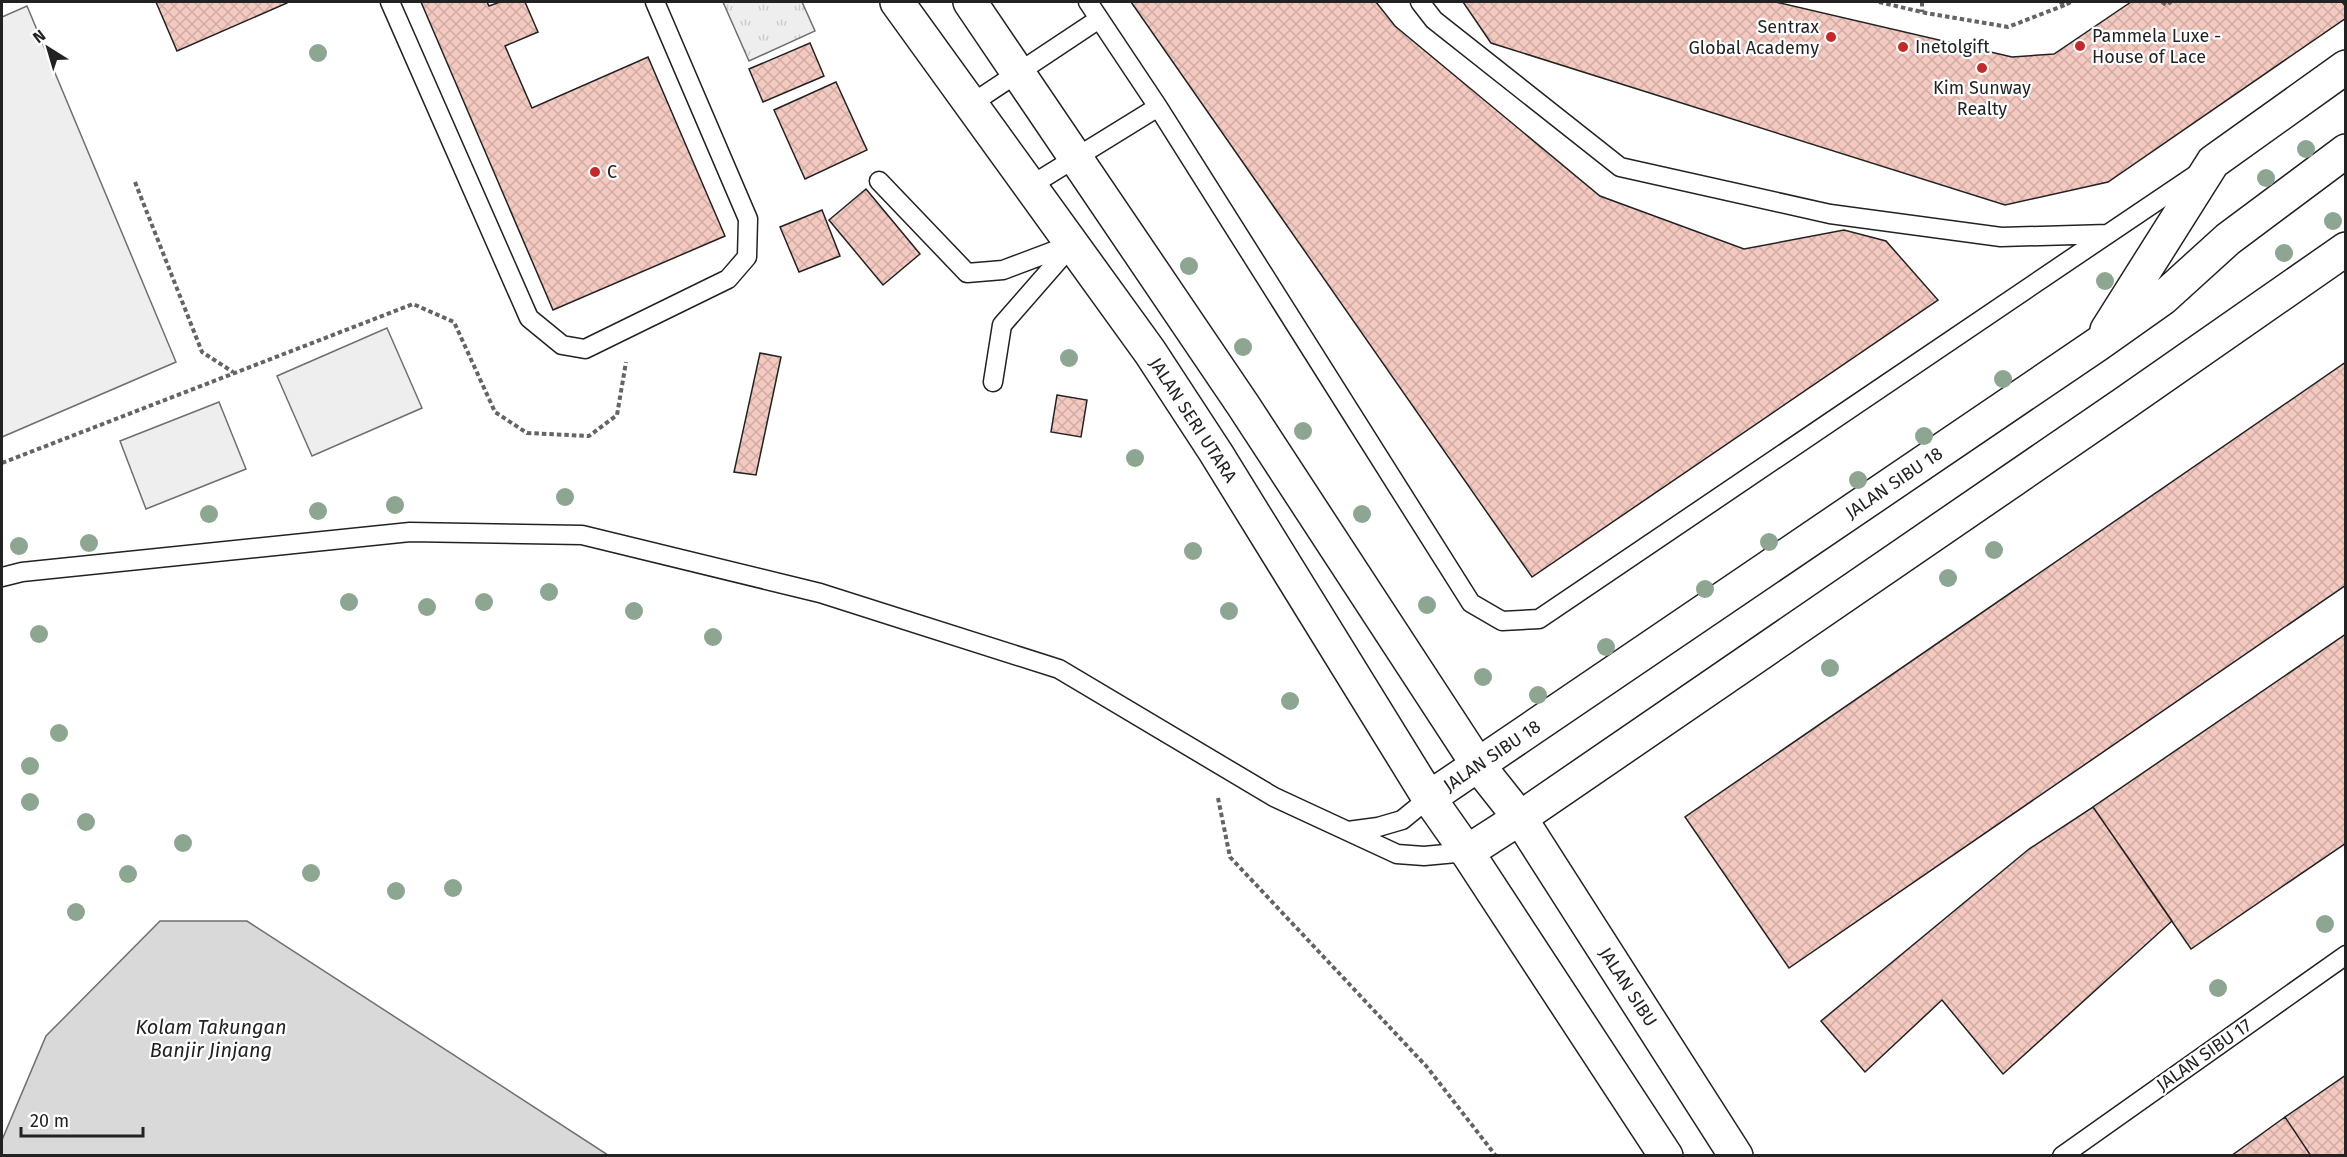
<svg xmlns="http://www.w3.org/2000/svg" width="2347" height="1157" viewBox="0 0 2347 1157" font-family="'Fira Sans',sans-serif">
<defs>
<pattern id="park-tufts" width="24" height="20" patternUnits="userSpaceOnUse" patternTransform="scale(1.5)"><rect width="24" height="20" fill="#eee"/><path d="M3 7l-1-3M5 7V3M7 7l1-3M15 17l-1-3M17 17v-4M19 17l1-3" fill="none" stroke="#ccc"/></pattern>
<pattern id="building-cross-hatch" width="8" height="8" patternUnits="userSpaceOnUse" patternTransform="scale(1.5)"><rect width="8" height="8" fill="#f3c9c0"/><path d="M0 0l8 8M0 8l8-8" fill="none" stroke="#d0aca5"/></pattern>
</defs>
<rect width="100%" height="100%" fill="#fff"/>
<path fill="url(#park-tufts)" stroke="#6f6f6f" stroke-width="1.5" d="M723,2h79l13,29 -66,30z"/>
<path fill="#eee" stroke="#6f6f6f" stroke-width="1.5" d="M27,6l149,356 -174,75v-420z
M387,328l35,80 -110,48 -35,-80z
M219,402l27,67 -100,40 -26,-68z"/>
<path fill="#d9d9d9" stroke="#6f6f6f" stroke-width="1.5" d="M160,921h87l361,234h-606v-15l44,-104z"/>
<path fill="url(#building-cross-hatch)" stroke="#222" stroke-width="1.5" d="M156,2h131v1l-110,48z
M421,2h66l2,4 11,-4h25l13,30 -33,14 27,62 116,-51 77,179 -172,74z
M1131,2h245l19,24 205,170 144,53 100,-19 42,11 52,59 -406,277z
M1463,2h313l236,55 42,-3 77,-52h211l4,5v11l-238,164 -103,23 -514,-162z
M810,43l14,33 -61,26 -14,-33z
M836,82l31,68 -62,29 -31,-69z
M866,189l54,65 -37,31 -54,-65z
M822,210l18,46 -41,16 -19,-45z
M760,353l21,4 -25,118 -22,-3z
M2346,362v223l-557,383 -104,-151z
M1057,395l30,5 -6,37 -30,-5z
M2346,634v209l-155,106 -98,-142z
M2093,807l79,114 -169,153 -61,-74 -77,72 -44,-51 208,-172z
M2346,1075v81h-35l-26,-39z
M2285,1117l26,39h-80z"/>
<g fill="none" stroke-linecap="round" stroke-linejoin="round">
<defs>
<path id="lane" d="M390,2l139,316 33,27 23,4 143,-70 19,-22 1,-38 -93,-217
M1088,2l70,105 313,496 31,18 37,-2 569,-385
M1420,2l14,18 186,147 210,47 171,23 107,-3 89,-60
M971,104l128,-85
M879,181l88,92 36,-3 69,-26
M1030,186l128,-79
M993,382l9,-57 69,-79
M2,577l20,-5 388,-40 172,3 238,58 239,76 215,128 123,57 27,2 43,-4
M1348,831l30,-4 24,-7 27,-22
M2062,1156l284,-201"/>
<path id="street" d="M2107,330l106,-168 133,-95
M1429,798l669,-454 65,-46 65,-59 118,-88
M1467,852l53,-34 605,-415 221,-154"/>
<path id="secondary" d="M897,2l253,350 66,101 213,345 38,54 199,304
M970,2l273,403 235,360 42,53 216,338"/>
</defs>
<use href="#lane" stroke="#222" stroke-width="21"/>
<use href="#street" stroke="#222" stroke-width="36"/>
<use href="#secondary" stroke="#222" stroke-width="36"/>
<path stroke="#646464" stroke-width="4" stroke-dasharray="4.5 3" stroke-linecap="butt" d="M1879,2l47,11 82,14 57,-22
M1922,2v10
M2060,2l5,3 6,-3
M2162,2l4,3 5,-3
M135,182l67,170 31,20
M2,463l411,-159 41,18 41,90 32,21 62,3 28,-21 9,-53
M1218,798l12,59 197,210 69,89"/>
<use href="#lane" stroke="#fff" stroke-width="18"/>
<use href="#street" stroke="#fff" stroke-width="33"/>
<use href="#secondary" stroke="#fff" stroke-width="33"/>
</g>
<g fill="#8da692">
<circle cx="318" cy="53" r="9"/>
<circle cx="2306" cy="149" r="9"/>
<circle cx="2266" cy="178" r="9"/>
<circle cx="2333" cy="221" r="9"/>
<circle cx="2284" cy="253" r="9"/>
<circle cx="1189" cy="266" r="9"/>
<circle cx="2105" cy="281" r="9"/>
<circle cx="1243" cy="347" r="9"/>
<circle cx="1069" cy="358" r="9"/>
<circle cx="2003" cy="379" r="9"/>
<circle cx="1303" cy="431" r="9"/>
<circle cx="1924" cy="436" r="9"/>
<circle cx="1135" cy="458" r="9"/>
<circle cx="1858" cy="480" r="9"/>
<circle cx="565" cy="497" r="9"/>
<circle cx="395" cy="505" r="9"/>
<circle cx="318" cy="511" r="9"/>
<circle cx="209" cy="514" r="9"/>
<circle cx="1362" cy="514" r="9"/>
<circle cx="1769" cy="542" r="9"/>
<circle cx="89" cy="543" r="9"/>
<circle cx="19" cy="546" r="9"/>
<circle cx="1994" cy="550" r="9"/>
<circle cx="1193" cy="551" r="9"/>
<circle cx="1948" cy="578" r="9"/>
<circle cx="1705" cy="589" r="9"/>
<circle cx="549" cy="592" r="9"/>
<circle cx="349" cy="602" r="9"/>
<circle cx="484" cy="602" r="9"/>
<circle cx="1427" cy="605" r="9"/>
<circle cx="427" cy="607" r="9"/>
<circle cx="634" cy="611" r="9"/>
<circle cx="1229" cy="611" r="9"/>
<circle cx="39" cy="634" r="9"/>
<circle cx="713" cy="637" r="9"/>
<circle cx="1606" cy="647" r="9"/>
<circle cx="1830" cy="668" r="9"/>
<circle cx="1483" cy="677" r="9"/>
<circle cx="1538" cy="695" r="9"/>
<circle cx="1290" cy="701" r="9"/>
<circle cx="59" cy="733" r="9"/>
<circle cx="30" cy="766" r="9"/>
<circle cx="30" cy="802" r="9"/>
<circle cx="86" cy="822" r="9"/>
<circle cx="183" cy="843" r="9"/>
<circle cx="311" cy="873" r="9"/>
<circle cx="128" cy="874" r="9"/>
<circle cx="453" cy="888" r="9"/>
<circle cx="396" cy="891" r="9"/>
<circle cx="76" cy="912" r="9"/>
<circle cx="2325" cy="924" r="9"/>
<circle cx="2218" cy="988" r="9"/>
</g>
<g fill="#c62828" stroke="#fff" stroke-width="2">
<circle cx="1831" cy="37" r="6"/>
<circle cx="2080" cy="46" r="6"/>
<circle cx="1903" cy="47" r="6"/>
<circle cx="1982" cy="68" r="6"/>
<circle cx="595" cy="172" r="6"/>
</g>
<g text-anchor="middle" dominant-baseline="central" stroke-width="4.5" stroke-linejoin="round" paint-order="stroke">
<g font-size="18" fill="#222" stroke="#fff" text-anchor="start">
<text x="1819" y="27" text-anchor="end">Sentrax<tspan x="1819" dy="21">Global Academy</tspan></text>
<text x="2092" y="36">Pammela Luxe -<tspan x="2092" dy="21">House of Lace</tspan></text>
<text x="1915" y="47">Inetolgift</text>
<text x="1982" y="88" text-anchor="middle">Kim Sunway<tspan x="1982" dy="21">Realty</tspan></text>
<text x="607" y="172">C</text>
</g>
<g font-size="18" fill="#222" stroke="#fff">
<text transform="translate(1193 420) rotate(57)">JALAN SERI UTARA</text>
<text transform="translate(1894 483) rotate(-34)">JALAN SIBU 18</text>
<text transform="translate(1492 756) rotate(-34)">JALAN SIBU 18</text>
<text transform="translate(1628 987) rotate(57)">JALAN SIBU</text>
<text transform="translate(2204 1055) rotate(-35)">JALAN SIBU 17</text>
</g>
<g font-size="20" font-style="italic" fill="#222" stroke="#fff">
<text x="211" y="1027">Kolam Takungan<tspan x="211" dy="23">Banjir Jinjang</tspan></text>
</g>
</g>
<rect width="2347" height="1157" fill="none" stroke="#222222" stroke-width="6"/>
<g transform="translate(48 48) rotate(323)" stroke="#ffffff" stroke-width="4.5" paint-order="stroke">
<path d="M0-4.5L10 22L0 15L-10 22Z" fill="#222222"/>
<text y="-9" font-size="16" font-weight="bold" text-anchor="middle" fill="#222222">N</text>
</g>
<path d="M21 1127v9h122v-9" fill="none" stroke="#222222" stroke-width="3"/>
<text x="30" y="1127" font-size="18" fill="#222222" stroke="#ffffff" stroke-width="4.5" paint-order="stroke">20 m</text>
</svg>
